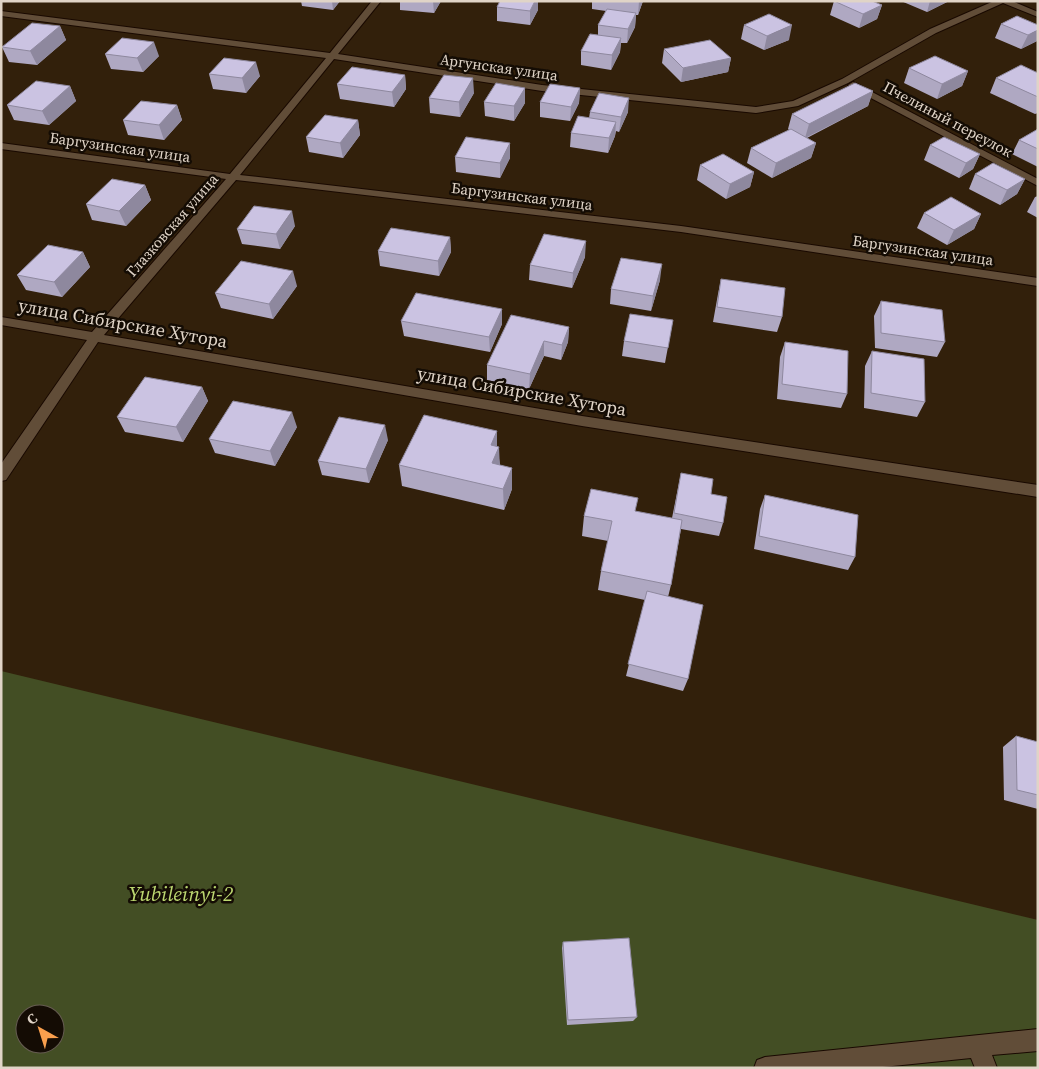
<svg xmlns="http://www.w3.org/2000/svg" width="1039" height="1069" viewBox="0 0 1039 1069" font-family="'Source Serif 4',serif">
<rect width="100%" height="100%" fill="#32200b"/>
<path fill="#434e24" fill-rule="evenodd" d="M1,671l1037,249v148h-1037zM25,1014h30v30h-30z"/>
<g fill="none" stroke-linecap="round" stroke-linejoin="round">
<defs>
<path id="minor" d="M372,1h9l-43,53 204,31 214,22 37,-6 49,-22 88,-50 64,-28h18l26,11v5l-35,-14 -67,30 -88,50 -50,23 -42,7 -214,-22 -208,-32 -94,116 441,51 357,52v8l-357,-54 -445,-52 -132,155 478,81 456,69v12l-456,-71 -484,-84 -92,138 -5,1v-17l86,-124 -86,-15v-8l91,15 134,-153 -225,-30v-6l229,31 96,-116 -325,-42v-5l329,42z
M853,82l185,97v7l-188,-99 -2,-2z
M1038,1029v22l-46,4 5,13h-22l-4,-10 -98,10h-119l3,-8 8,-3z"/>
</defs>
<use href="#minor" stroke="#190900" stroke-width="2"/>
<use href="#minor" fill="#614d38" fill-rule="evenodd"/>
</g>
<path fill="#afa8c2" d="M301,1h39l-7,9 -31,-4z
M400,1h41l-7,12 -34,-3z
M500,1h38v9l-8,15 -33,-4v-14z
M592,1h51l-5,14h-2l-1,12 -8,16h-6l-1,9 -9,18 -30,-5v-14l17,-16v-10l8,-14 -14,-2z
M834,1l48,4 -5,14 -18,9 -29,-13z
M901,1h48l-22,11z
M1017,16l20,25 -16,8 -26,-11 6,-14z
M744,25l45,15 -25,10 -23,-11z
M60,26l6,14 -29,25 -28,-3 -7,-15z
M664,49l67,9 -3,14 -47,10 -19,-19z
M105,54l54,2 -16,16 -32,-3z
M909,68l59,3 -6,15 -25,13 -33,-16z
M1038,73v40l-3,1 -45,-21 6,-15z
M209,74l51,2 -14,17 -33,-4z
M405,75l1,14 -12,18 -54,-8 -3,-15z
M70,86l6,15 -27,24 -35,-5 -7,-15z
M525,88v15l-11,18 -29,-5 -1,-14z
M580,88l-1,15 -9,18 -30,-4v-15z
M873,91l-5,15 -61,32 9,5 -5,15 -39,20 -25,-15 4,-15 38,-18 -1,-1 4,-15z
M474,93l-14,24 -30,-4 -1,-15z
M177,105l5,15 -18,20 -36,-5 -5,-15z
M590,112h38l-9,20 -3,-1 -1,5 -7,17 -38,-6 1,-14 18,-15z
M358,120l2,15 -17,23 -34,-6 -3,-15z
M1038,129v38l-26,-13 7,-14z
M930,145l50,9 -7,15 -14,9 -35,-18z
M455,157l55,1 -10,20 -44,-6z
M700,165l54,7 -4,15 -24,12 -29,-19z
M975,174l50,5 -8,15 -17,11 -31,-16z
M145,185l6,15 -25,26 -34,-6 -6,-16z
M1038,196v22l-11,-6 8,-15z
M924,213l57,1 -7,15 -27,16 -30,-17z
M295,226l-15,23 -38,-5 -5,-15z
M450,237l1,15 -12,24 -59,-10 -2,-15z
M83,252l7,15 -28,30 -36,-7 -9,-15z
M585,257l-13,31 -43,-8 1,-15z
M721,279l61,38 -5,15 -64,-10 5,-28z
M660,280l-9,31 -41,-7 1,-15z
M297,286l-24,33 -52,-11 -6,-15z
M881,301l64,41 -8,15 -62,-9 -1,-32z
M502,309v15l-12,28 -86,-16 -3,-15z
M673,320l-8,43 -43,-7 2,-15z
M569,327l-1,15 -7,18 -17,-4 -15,33 -42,-9v-15z
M785,342l62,52 -6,14 -64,-9 3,-42z
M872,351l53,51 -8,15 -53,-9 1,-42z
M202,387l6,14 -25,41 -58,-10 -8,-15z
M297,427l-22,39 -60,-13 -6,-14z
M497,431v15l3,19 12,3v21l-8,21 -102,-24 -3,-21z
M388,440l-19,43 -47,-8 -4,-14z
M681,473l30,21 12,29 -4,13 -38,-7 -10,56 -3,12 20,82 -5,12 -57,-15 19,-76 -47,-10 3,-19 7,-30 -26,-5 2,-20 88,2z
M765,495l90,62 -7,13 -94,-21 6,-40z
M1016,736l22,6v67l-34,-9 -1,-53z
M563,942l74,75 -4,4 -66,4 -5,-77z"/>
<path fill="#8e889e" d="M332,1h8l-7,9z
M433,1h8l-7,12z
M535,1h3v9l-8,15v-14z
M639,1h4l-5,14z
M930,1h19l-22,11z
M882,5l-5,14 -18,9 4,-14z
M636,13l-1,14 -8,16 1,-14z
M792,25l-3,15 -25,10 3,-14z
M60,26l6,14 -29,25 -7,-14z
M1038,30v9l-1,2 -16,8 7,-14z
M621,38l-1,14 -9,18 1,-15z
M154,42l5,14 -16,16 -6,-14z
M731,58l-3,14 -47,10 2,-14z
M256,62l4,14 -14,17 -4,-15z
M968,71l-6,15 -25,13 5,-15z
M405,75l1,14 -12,18 -2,-15z
M473,78l1,15 -14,24 -1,-15z
M70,86l6,15 -27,24 -7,-14z
M525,88v15l-11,18v-15z
M580,88l-1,15 -9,18 1,-14z
M873,91l-5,15 -63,32 4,-14z
M629,98l-1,14 -9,20 2,-15z
M177,105l5,15 -18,20 -5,-15z
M358,120l2,15 -17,23 -3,-15z
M616,122l-1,14 -7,17 1,-15z
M510,143v15l-10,20v-15z
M816,143l-5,15 -39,20 4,-15z
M980,154l-7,15 -14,9 7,-15z
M754,172l-4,15 -24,12 4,-15z
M1025,179l-8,15 -17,11 7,-15z
M145,185l6,15 -25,26 -7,-15z
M292,211l3,15 -15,23 -4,-15z
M981,214l-7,15 -27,16 7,-15z
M450,237l1,15 -12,24 -1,-15z
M586,241l-1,16 -13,31 1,-15z
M83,252l7,15 -28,30 -8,-15z
M662,264l-2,16 -9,31 2,-15z
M293,271l4,15 -24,33 -4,-15z
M502,309v15l-12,28 -1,-15z
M569,327l-1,15 -7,18 1,-15z
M544,341v15l-15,33 1,-15z
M202,387l6,14 -25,41 -7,-15z
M292,412l5,15 -22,39 -5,-15z
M385,425l3,15 -19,43 -3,-14z
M497,431v20l2,-4 1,21 -7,16 -2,-39z
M512,468v21l-8,21 -1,-21z"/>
<path fill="#cbc3e2" stroke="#8e889e" d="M500,1h35l-5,10 -33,-4z
M834,1h38l10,4 -19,9z
M607,9l29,4 -8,16 -30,-4z
M769,14l23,11 -25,11 -23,-11z
M1017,16l21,9v5l-10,5 -27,-11z
M32,23l28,3 -30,25 -28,-4z
M590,34l31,4 -9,17 -31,-4z
M122,38l32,4 -17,16 -32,-4z
M710,40l21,18 -48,10 -19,-19z
M935,56l33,15 -26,13 -33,-16z
M224,58l32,4 -14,16 -33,-4z
M1021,65l17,8v24l-42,-19z
M352,67l53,8 -13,17 -55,-8z
M444,75l29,3 -14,24 -30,-4z
M36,81l34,5 -28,25 -35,-6z
M496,83l29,5 -11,18 -30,-4z
M855,83l18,8 -64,33 -17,-10z
M550,84l30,4 -9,19 -31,-5z
M599,93l30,5 -8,19 -31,-5z
M141,101l36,4 -18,20 -36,-5z
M325,115l33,5 -18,23 -34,-6z
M578,116l38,6 -7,16 -38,-5z
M791,129l25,14 -40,20 -25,-15z
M1038,129v20l-19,-9z
M466,137l44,6 -10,20 -45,-6z
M944,137l36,17 -14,9 -36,-18z
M723,154l31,18 -24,12 -30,-19z
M993,163l32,16 -18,11 -32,-16z
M112,179l33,6 -26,26 -33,-7z
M951,197l30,17 -27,16 -30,-17z
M254,206l38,5 -16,23 -39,-5z
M391,228l59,9 -12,24 -60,-10z
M544,234l42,7 -13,32 -43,-8z
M48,245l35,7 -29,30 -37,-7z
M621,258l41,6 -9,32 -42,-7z
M241,261l52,10 -24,33 -54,-11z
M721,279l64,9 -3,29 -65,-10z
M416,293l86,16 -13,28 -88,-16z
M881,301l61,9 3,32 -64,-9z
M630,314l43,6 -5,28 -44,-7z
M511,315l58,12 -7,18 -18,-4 -14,33 -43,-9z
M785,342l63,9 -1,43 -65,-10z
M872,351l52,8 1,43 -54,-9z
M145,377l57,10 -26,40 -59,-10z
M233,401l59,11 -22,39 -61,-12z
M424,415l73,16 -6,14 8,2 -7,16 20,5 -9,21 -104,-24z
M339,417l46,8 -19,44 -48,-8z
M681,473l32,6 -2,15 16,3 -4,26 -49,-10z
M591,489l47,9 -3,13 47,9 -11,65 -70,-14 11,-50 -28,-5z
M765,495l93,20 -3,42 -96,-21z
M647,591l56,14 -15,74 -60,-15z
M1016,736l22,6v53l-21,-5z
M629,938l8,79 -69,3 -5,-78z"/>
<g text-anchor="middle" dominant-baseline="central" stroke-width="5" stroke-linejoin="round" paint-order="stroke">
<g font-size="15" fill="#e0d4c7" stroke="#140c04">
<text transform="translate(499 67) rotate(8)">Аргунская улица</text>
<text transform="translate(948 119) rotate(28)">Пчелиный переулок</text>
<text transform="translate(120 147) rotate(8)">Баргузинская улица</text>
<text transform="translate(522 196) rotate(7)">Баргузинская улица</text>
<text transform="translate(172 225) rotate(-49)">Глазковская улица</text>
<text transform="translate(923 250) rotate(8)">Баргузинская улица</text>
</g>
<g font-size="18" fill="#e0d4c7" stroke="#140c04">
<text transform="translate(123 323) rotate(10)">улица Сибирские Хутора</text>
<text transform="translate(522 391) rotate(10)">улица Сибирские Хутора</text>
</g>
<g font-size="21" font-style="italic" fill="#bcd770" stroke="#140c04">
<text x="181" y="893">Yubileinyi-2</text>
</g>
</g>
<rect width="1039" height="1069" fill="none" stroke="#e0d4c7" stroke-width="5"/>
<g transform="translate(40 1029) rotate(321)"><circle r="24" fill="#140c04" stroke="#665c52"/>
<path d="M0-4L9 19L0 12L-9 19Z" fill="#f99f4d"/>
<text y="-8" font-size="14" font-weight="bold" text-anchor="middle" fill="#e0d4c7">С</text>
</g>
</svg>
